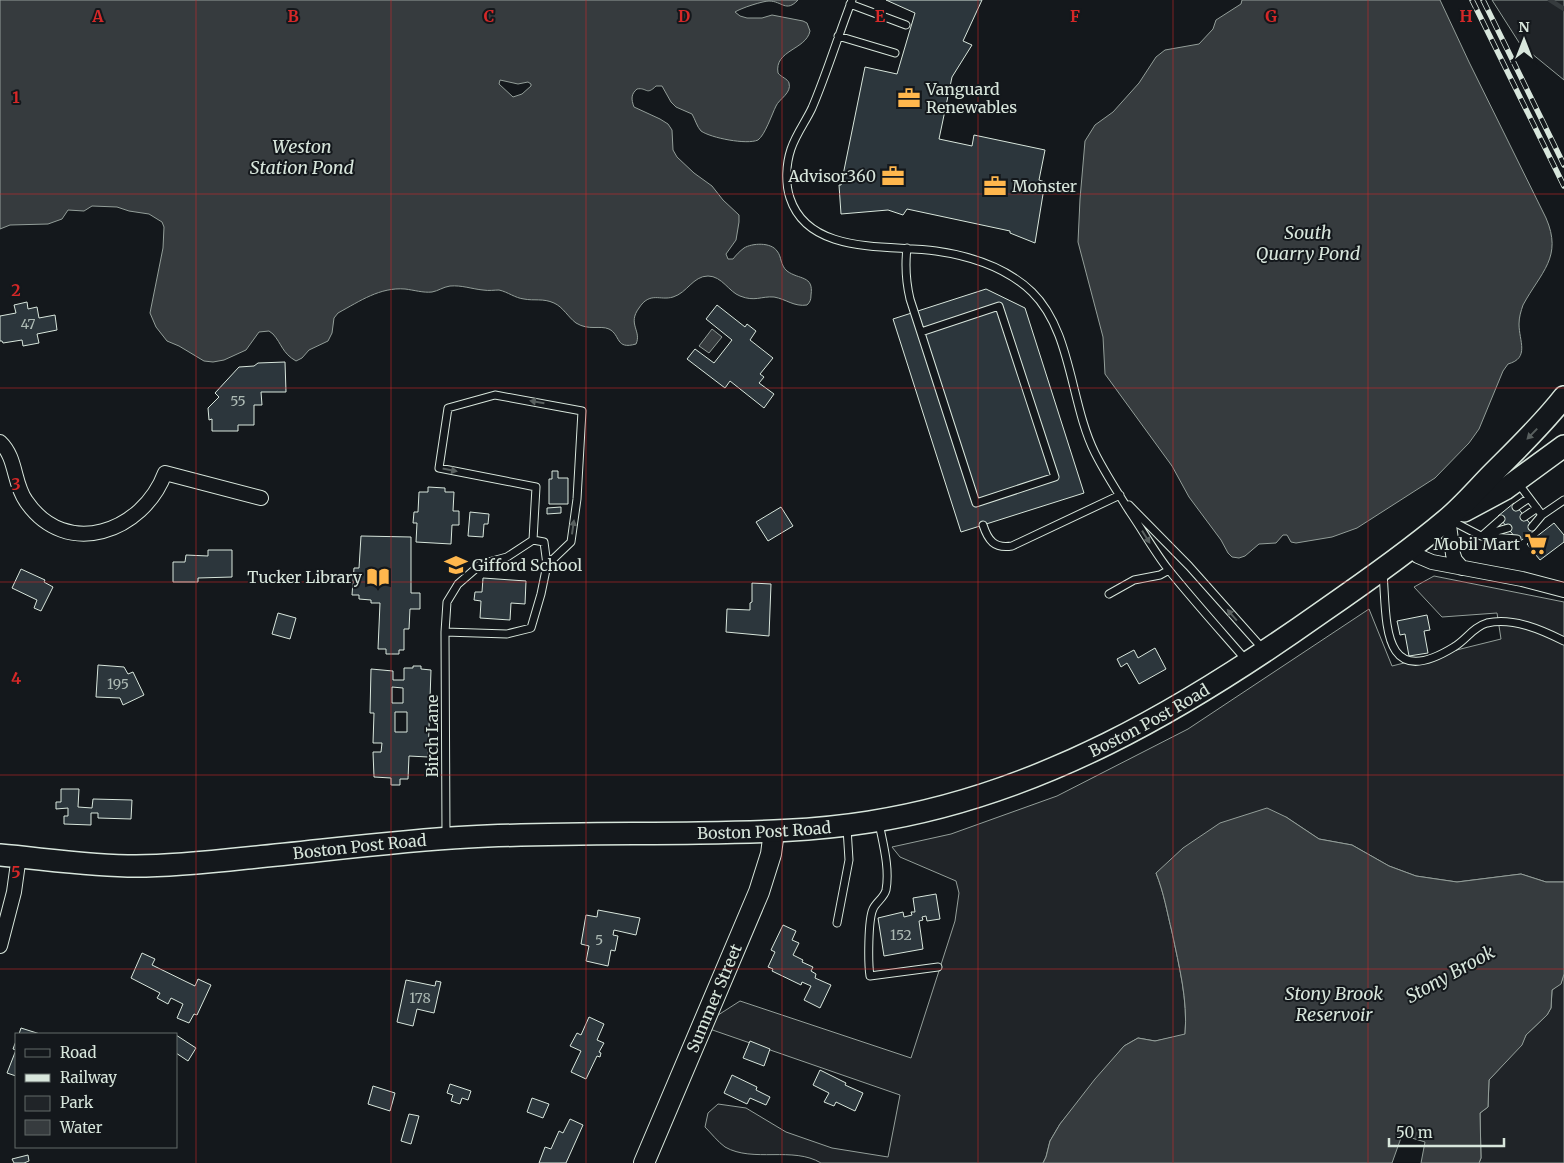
<svg xmlns="http://www.w3.org/2000/svg" width="1564" height="1163" viewBox="0 0 1564 1163" font-family="Merriweather,serif">
<rect width="100%" height="100%" fill="#14181c"/>
<path fill="#202428" stroke="#939e99" d="M1492,0h72v80l-44,-36z
M1434,576l130,26v280h-18l-25,-8 -64,8 -41,-6 -27,-10 -37,-21 -33,-6 -33,-22 -130,56c8,20 11,39 16,59 7,34 16,68 13,103l-30,6 -17,-3 -14,8 -64,78 -10,17 -4,16 -3,6h-222c-28,-17 -68,0 -96,-16 -7,-5 -14,-14 -20,-20l3,-14 10,-9 28,4 40,24 46,16 56,9 12,-62 -199,-69 39,-25 171,57 44,-137 4,-28 -3,-12 -56,-24 -8,-10 59,-13 106,-38 131,-67 181,-120 23,57 109,-27 -4,-26 -55,4 -28,-30z
M1564,974v189h-85l2,-5 -1,-45 8,-6 1,-27 32,-35 5,-10 21,-20 4,-7 1,-18 9,-7z"/>
<path fill="#363b3e" stroke="#939e99" fill-rule="evenodd" d="M0,0h798c-12,13 -16,1 -29,1 -6,0 -28,7 -34,11l5,4 7,2h15l10,-3 31,6 4,2 3,8c-4,19 -36,19 -32,42 3,4 10,6 11,10 3,10 -10,16 -13,23 -4,8 -11,29 -18,34 -11,5 -47,-2 -57,-9 -4,-4 -6,-12 -9,-17l-16,-7 -5,-5 -9,-16h-6c-10,10 -9,1 -19,3 -6,5 -6,10 -3,18l26,12 8,5 4,6 1,20 4,7 17,16 18,13 11,14 16,15v7l-3,18 -10,14 2,5h5c3,-4 7,-8 11,-11 8,-5 27,-6 33,3 5,6 3,14 10,20 12,9 27,4 24,24 0,5 -1,7 -4,10 -13,2 -21,-6 -33,-8 -13,-1 -19,5 -34,-1 -11,-4 -18,-20 -32,-20 -15,0 -21,17 -35,21 -13,4 -23,-6 -34,11 -12,16 3,23 -3,36 -21,6 -15,-9 -27,-15 -9,-4 -20,2 -33,-6 -8,-6 -13,-16 -22,-20 -11,-5 -20,-2 -30,-4 -9,-1 -16,-7 -25,-9 -5,0 -10,1 -16,0 -11,-1 -21,-5 -33,-4 -7,1 -12,5 -18,6 -9,1 -18,-2 -27,-3 -25,-2 -45,12 -67,24l-4,5 -2,15 -4,8 -19,9 -7,8 -6,3c-14,-8 -14,-17 -23,-27l-4,-3 -10,1 -13,18 -22,10 -11,2 -9,-1 -25,-15 -12,-5 -11,-14 -6,-14 13,-65 1,-21 -2,-5 -13,-8 -20,-3 -12,-4 -25,-1 -8,5 -16,-1 -6,9 -14,5 -38,1 -10,4zM500,80l18,4 10,-2 3,2v2l-9,8 -9,3 -14,-13z
M1242,0h198l29,62 77,156c17,39 -5,54 -23,87 -2,6 -4,12 -4,19 0,17 11,34 -11,40l-5,7 -24,58 -10,14 -34,35 -78,50 -25,9 -36,6 -5,-1 -4,-7h-4l-7,8 -17,1 -14,12 -6,2 -7,-1 -4,-4 -7,-13 -32,-43 -17,-31 -67,-92 -2,-37 -25,-95 2,-43 5,-58 10,-16 18,-13 26,-29 17,-26 9,-7 34,-6 14,-15 3,-9 25,-16z
M712,329l10,8 -13,16 -10,-7z
M1267,808l19,9 33,22 33,6 37,21 27,10 41,6 64,-8 25,8h18v92l-3,10 -9,6 -1,18 -4,7 -21,20 -4,10 -33,35 -1,27 -8,6 1,45 -2,5h-58l4,-21 -23,-7 -10,28h-349l3,-6 4,-16 10,-17 35,-45 29,-33 14,-8 17,3 30,-7c3,-34 -6,-68 -13,-102 -5,-20 -8,-39 -16,-59l27,-25 37,-25z"/>
<g fill="none" stroke-linecap="round" stroke-linejoin="round">
<path stroke="#363b3e" stroke-width="4.5" d="M1550,0l14,9"/>
</g>
<path fill="#2c363c" stroke="#d8e6dc" fill-rule="evenodd" d="M886,0h96l-19,41 9,4 -20,32 -13,62 33,7 2,-11 71,15 -6,30 6,2 -10,61 -25,-10v-2l-103,-22 -4,6 -15,-5 -47,4 -2,-29h2l24,-118 32,7 18,-61z
M986,289l39,19 59,185 -123,39 -68,-213z
M27,302l1,7 9,-2 2,11 16,-3 2,15 -20,4 2,9 -16,3 -1,-6 -19,3 -1,-2h-2v-25l16,-3 -2,-8z
M717,305l28,22 2,-3 9,7 -6,9 23,18 -13,16 4,3 -5,6 15,11 -10,14 -34,-27 -5,7 -38,-29 8,-10 19,14 18,-23 -26,-21z
M285,362l1,30h-25l1,13h-8v20h-16v6h-26v-12l-3,1 -1,-12 11,-11 -4,-4 24,-26 15,-1 4,-3z
M552,471h6v7h10v26h-19v-25h3z
M428,487l17,1v4h9l-1,19h6v14h-7l-1,19 -35,-2 1,-19h-4l1,-11h4l1,-20h9z
M1514,503l21,27 -16,12 -21,-26z
M561,507v6l-14,1v-6z
M781,507l12,19 -25,15 -12,-19z
M470,512l19,2 -1,10h-4l-1,13 -15,-1z
M1554,523l10,12v7l-24,18 -13,-16z
M361,536l50,1v56h9v16h-10l-1,20h-5v21h-5v4h-13v-5h-8l2,-46h-9v-3l-12,-1v-4h-7l2,-27h5z
M208,550h24v27l-34,1v4h-25v-20h12l1,-7 22,1z
M21,569l24,11 -1,2 9,5 -12,24 -7,-3 3,-8 -25,-12z
M483,578l43,3 -1,23 -14,-1 -1,17 -30,-2 1,-17 -7,-1 1,-8h7z
M752,583l19,1 -2,52 -43,-4 1,-23 23,1v-7l2,-1z
M278,613l18,5 -6,21 -18,-5z
M1427,615l3,15 -6,1 4,22 -19,3 -4,-22 -5,1 -3,-14z
M1155,648l11,21 -27,15 -12,-21 -6,4 -4,-8 17,-9 4,8z
M98,665l26,2 4,7 5,-2 11,23 -21,10 -3,-7 -24,-1z
M413,666h8v3l10,1 -3,87 -19,-1 -1,23h-8v6h-9v-7l-17,-1 -1,-25h8l1,-9h-9l1,-30h-4l1,-44 22,2v9h11v-12h9zM392,687l11,1v15h-11zM395,712h12v20h-12z
M61,789h18l-1,18 14,1 1,-9 39,1 -1,19 -33,-1v-5h-7v12l-27,-1v-8h4v-8l-12,1v-7h5z
M936,894l4,25 -13,2 -1,-5 -4,1 1,3 -4,1 4,28 -39,7 -6,-38 25,-6 1,5 8,-2 -1,-3h4l-2,-14z
M598,910l42,8 -4,17 -22,-5 -1,5 5,1 -3,15 -4,-1 -3,16 -22,-5 3,-15 -8,-2 5,-29 11,2z
M783,925l13,6 -4,9 7,3 -6,12 10,5 -1,2 11,5 -2,4 5,3 -1,4 16,7 -11,23 -16,-8 7,-14 -9,-4 -1,3 -29,-14 1,-2 -5,-2 7,-15 -4,-2z
M142,953l13,6 -3,6 43,21 3,-7 13,6 -14,30 -3,-1 -5,9 -12,-5 6,-14 -12,-6 -3,6 -11,-6 3,-5 -29,-15z
M406,980l29,6 1,-5 5,1 -7,31 -17,-4 -4,17 -16,-4z
M589,1017l15,7 -7,16 7,3 -5,9 2,1 -1,4 -3,-1 -11,23 -15,-7 10,-21 -11,-5 7,-13 4,2z
M21,1028l19,6h-21z
M176,1035l20,13 -8,13 -12,-8z
M16,1041v35l-9,-3 9,-23 -3,-1z
M750,1041l20,8 -6,17 -21,-8z
M820,1070l26,13 -1,2 18,8 -8,18 -19,-9 -2,4 -10,-4 5,-9 -16,-8z
M732,1075l25,12 -1,3 14,7 -4,8 -16,-7 -3,6 -23,-11z
M450,1084l21,7 -3,9 -6,-2 -2,6 -9,-3 2,-6 -6,-2z
M373,1086l22,7 -5,18 -22,-7z
M532,1098l17,6 -6,14 -16,-6z
M409,1114l10,2 -8,28 -10,-3z
M570,1119l13,6 -17,38h-27l6,-16 6,2 8,-18 4,2z
M28,1155l1,6 -5,2h-10l-2,-4z"/>
<g fill="none" stroke-linecap="round" stroke-linejoin="round">
<defs>
<path id="lane" d="M852,0c-14,36 -25,73 -40,108 -6,13 -16,26 -21,41 -5,15 -6,34 -1,49 19,58 99,46 146,53 35,5 70,16 96,41 40,39 38,111 63,161 10,20 23,40 35,59 13,19 24,39 38,57 25,31 52,61 78,91
M850,4l56,21
M838,36l57,17
M907,248c-2,17 -1,34 3,51l66,204 79,-26 -56,-171 -78,26
M1518,483l24,32 22,-15
M1129,505l60,61 74,83
M1516,507l13,-9
M1524,517l13,-9
M1450,520l31,16 36,3
M983,525c5,15 11,24 29,21l108,-51
M1532,527l10,-12
M1484,534l17,-15
M1487,534l21,-6
M533,540l3,-53 -97,-19 9,-60 47,-13 87,16 -5,88 -6,43 -24,23
M1383,573c4,49 -2,119 71,74 12,-7 19,-20 33,-24 26,-6 55,7 77,18
M1109,594l25,-14 26,-5 9,-5
M445,632l62,2 24,-6 10,-34 6,-29 -3,-23 -11,-2 -26,17 -26,7 -23,20 -11,18 -2,30 1,204
M879,823c4,21 11,45 7,67 -2,8 -10,12 -13,19 -5,11 -5,54 -3,67l68,-9
M837,923l12,-63 -2,-32"/>
<path id="street" d="M0,442c17,16 13,41 26,59 40,59 117,31 139,-28l96,25
M1448,518l5,36 2,6 7,8
M1409,547l9,9 14,6 90,17 42,11
M0,946l14,-54 5,-36"/>
<g id="secondary">
<path id="s1" d="M644,1163l115,-271 12,-38 3,-23"/>
</g>
<g id="primary">
<path d="M1464,511l41,-22 59,-43"/>
<path id="s2" d="M0,855c45,4 91,11 136,11 37,0 74,-4 111,-8 74,-7 147,-17 221,-21 77,-4 154,-3 231,-4 57,-1 114,-2 170,-11 169,-26 316,-113 453,-210 42,-29 85,-59 124,-92 17,-14 32,-32 48,-48 24,-24 49,-48 70,-75"/>
</g>
</defs>
<use href="#lane" stroke="#d8e6dc" stroke-width="9"/>
<use href="#street" stroke="#d8e6dc" stroke-width="16"/>
<use href="#secondary" stroke="#d8e6dc" stroke-width="22"/>
<use href="#primary" stroke="#d8e6dc" stroke-width="24"/>
<use href="#lane" stroke="#14181c" stroke-width="7"/>
<use href="#street" stroke="#14181c" stroke-width="14"/>
<use href="#secondary" stroke="#14181c" stroke-width="20"/>
<use href="#primary" stroke="#14181c" stroke-width="21"/>
<defs>
<path id="rail" d="M1472,0l92,186
M1483,0l81,165"/>
</defs>
<use href="#rail" stroke="#d8e6dc" stroke-width="5.5"/>
<use href="#rail" stroke="#14181c" stroke-width="4" stroke-dasharray="11" stroke-linecap="butt"/>
</g>
<defs><path id="oneway-solid" d="M-6-.8H1V-3.2L6.5 0L1 3.2V.8H-6Z" transform="scale(1.25)"/></defs>
<g fill="#59605f">
<use href="#oneway-solid" transform="translate(537 402) rotate(-170)"/>
<use href="#oneway-solid" transform="translate(1532 434) rotate(134)"/>
<use href="#oneway-solid" transform="translate(450 470) rotate(11)"/>
<use href="#oneway-solid" transform="translate(573 527) rotate(-82)"/>
<use href="#oneway-solid" transform="translate(1146 537) rotate(58)"/>
<use href="#oneway-solid" transform="translate(1232 615) rotate(-131)"/>
</g>
<path fill="none" stroke="#d62828" stroke-width="1" stroke-opacity="0.55" d="M196,0v1163M391,0v1163M586,0v1163M782,0v1163M978,0v1163M1173,0v1163M1368,0v1163M0,194h1564M0,388h1564M0,582h1564M0,775h1564M0,969h1564"/>
<defs>
<symbol id="office-bare" viewBox="-9 -9 18 18"><path d="M-6-3h4V-5.5h4V-3h4V5H-6ZM-1-4.5V-3h2v-1.5ZM-6 0V1H6V0Z" fill="#ffb74d" stroke="#14181c" stroke-width="2.5" paint-order="stroke"/></symbol>
<symbol id="supermarket-bare" viewBox="-9 -9 18 18"><path d="M-6-5.5h2.5l.6 2H6L4.5 2H-2.5L-4.4-4H-6ZM-1.5 3.2a1.3 1.3 0 1 0 .1 0ZM3 3.2a1.3 1.3 0 1 0 .1 0Z" fill="#ffb74d" stroke="#14181c" stroke-width="2.5" paint-order="stroke"/></symbol>
<symbol id="school-bare" viewBox="-9 -9 18 18"><path d="M0-5L7-2L0 1L-7-2ZM-4 1L0 2.5L4 1V4Q0 6-4 4Z" fill="#ffb74d" stroke="#14181c" stroke-width="2.5" paint-order="stroke"/></symbol>
<symbol id="library-bare" viewBox="-9 -9 18 18"><path d="M-6-4Q-3-5.5-.7-3.5V5Q-3 3-6 4ZM6-4Q3-5.5 .7-3.5V5Q3 3 6 4Z" fill="#ffb74d" stroke="#14181c" stroke-width="2.5" paint-order="stroke"/></symbol>
</defs>
<g fill-rule="evenodd">
<use href="#office-bare" x="893" y="82" width="32" height="32"/>
<use href="#office-bare" x="877" y="160" width="32" height="32"/>
<use href="#office-bare" x="979" y="170" width="32" height="32"/>
<use href="#supermarket-bare" x="1520" y="528" width="32" height="32"/>
<use href="#school-bare" x="440" y="549" width="32" height="32"/>
<use href="#library-bare" x="362" y="561" width="32" height="32"/>
</g>
<g text-anchor="middle" dominant-baseline="central" stroke-width="4" stroke-linejoin="round" paint-order="stroke">
<g font-size="14" fill="#adbab4">
<text x="28" y="324">47</text>
<text x="238" y="401">55</text>
<text x="118" y="684">195</text>
<text x="901" y="935">152</text>
<text x="599" y="940">5</text>
<text x="420" y="998">178</text>
</g>
<g font-size="16" fill="#d8e6dc" stroke="#14181c" text-anchor="start">
<text x="926" y="89">Vanguard<tspan x="926" dy="18">Renewables</tspan></text>
<text x="876" y="176" text-anchor="end">Advisor360</text>
<text x="1012" y="186">Monster</text>
<text x="1520" y="544" text-anchor="end">Mobil Mart</text>
<text x="472" y="565">Gifford School</text>
<text x="362" y="577" text-anchor="end">Tucker Library</text>
</g>
<g font-size="16" fill="#d8e6dc" stroke="#14181c">
<text stroke="none"><textPath href="#s2" startOffset="1171">Boston Post Road</textPath></text>
<text transform="translate(432 736) rotate(-90)">Birch Lane</text>
<text stroke="none"><textPath href="#s2" startOffset="766">Boston Post Road</textPath></text>
<text stroke="none"><textPath href="#s2" startOffset="361">Boston Post Road</textPath></text>
<text stroke="none"><textPath href="#s1" startOffset="179">Summer Street</textPath></text>
</g>
<g font-size="18" font-style="italic" fill="#d8e6dc" stroke="#14181c">
<text x="302" y="146">Weston<tspan x="302" dy="21">Station Pond</tspan></text>
<text x="1308" y="232">South<tspan x="1308" dy="21">Quarry Pond</tspan></text>
<text transform="translate(1450 974) rotate(-29)">Stony Brook</text>
<text x="1334" y="993">Stony Brook<tspan x="1334" dy="21">Reservoir</tspan></text>
</g>
</g>
<g font-size="16" text-anchor="middle" font-weight="bold" fill="#d62828" stroke="#14181c" stroke-width="4" stroke-linejoin="round" paint-order="stroke">
<text x="98" y="22">A</text>
<text x="293" y="22">B</text>
<text x="489" y="22">C</text>
<text x="684" y="22">D</text>
<text x="880" y="22">E</text>
<text x="1075" y="22">F</text>
<text x="1271" y="22">G</text>
<text x="1466" y="22">H</text>
<text x="16" y="103">1</text>
<text x="16" y="296">2</text>
<text x="16" y="490">3</text>
<text x="16" y="684">4</text>
<text x="16" y="878">5</text>
</g>
<rect x="15" y="1033" width="162" height="115" fill="#14181c" stroke="#626a69"/>
<rect x="25" y="1049" width="25" height="8" fill="#14181c" stroke="#626a69"/>
<text x="60" y="1058" font-size="15" fill="#d8e6dc">Road</text>
<rect x="25" y="1074" width="25" height="8" fill="#d8e6dc" stroke="#626a69"/>
<text x="60" y="1083" font-size="15" fill="#d8e6dc">Railway</text>
<rect x="25" y="1096" width="25" height="15" fill="#202428" stroke="#626a69"/>
<text x="60" y="1108" font-size="15" fill="#d8e6dc">Park</text>
<rect x="25" y="1120" width="25" height="15" fill="#363b3e" stroke="#626a69"/>
<text x="60" y="1133" font-size="15" fill="#d8e6dc">Water</text>
<g transform="translate(1524 40)" stroke="#14181c" stroke-width="4" paint-order="stroke">
<path d="M0-4L9 19L0 12L-9 19Z" fill="#d8e6dc"/>
<text y="-8" font-size="14" font-weight="bold" text-anchor="middle" fill="#d8e6dc">N</text>
</g>
<path d="M1389 1138v8h115v-8" fill="none" stroke="#d8e6dc" stroke-width="2.5"/>
<text x="1396" y="1138" font-size="15" fill="#d8e6dc" stroke="#14181c" stroke-width="4" paint-order="stroke">50 m</text>
</svg>
